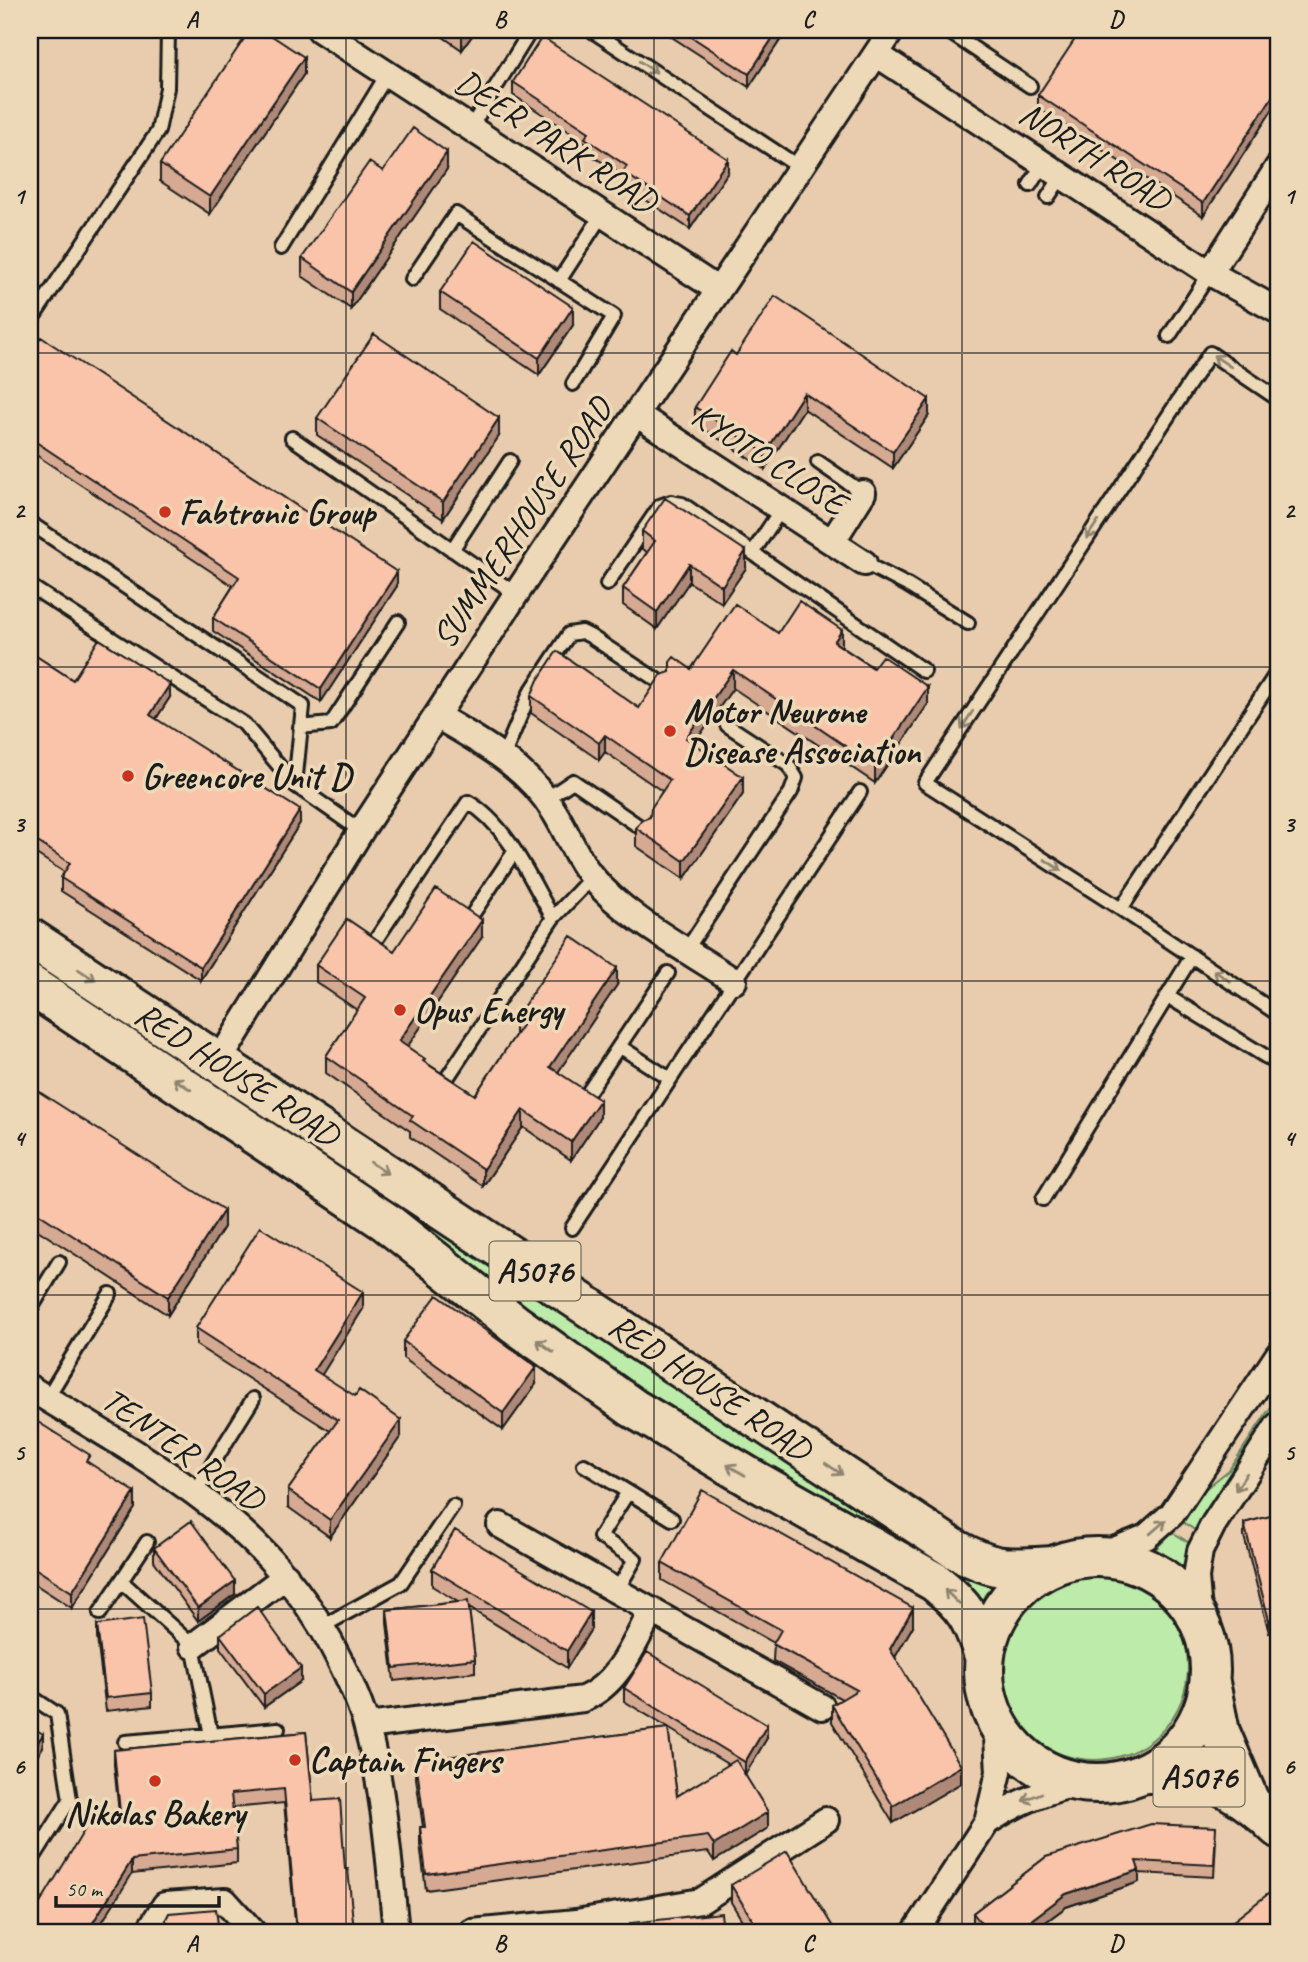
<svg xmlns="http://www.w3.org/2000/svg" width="1308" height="1962" viewBox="0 0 1308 1962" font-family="Caveat,sans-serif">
<rect width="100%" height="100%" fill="#edd9b7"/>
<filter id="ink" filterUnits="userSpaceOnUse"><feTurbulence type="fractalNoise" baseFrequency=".0143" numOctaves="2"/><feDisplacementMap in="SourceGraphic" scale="14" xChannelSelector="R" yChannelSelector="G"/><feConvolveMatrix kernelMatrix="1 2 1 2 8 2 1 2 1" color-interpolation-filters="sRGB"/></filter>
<g filter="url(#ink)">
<path fill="#e8ccad" d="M30,30h1248v1902h-1248z"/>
<path fill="#bdeba9" stroke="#6c8462" stroke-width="2" d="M355,1174l584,381 -8,10 -251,-144 -247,-177z
M1272,1405l3,2 -80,123 -14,-9 19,-28 29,-23z
M1172,1532l19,12 -10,27 -28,-19z
M949,1561l48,22 -11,10 -7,13 -37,-34z
M1000 1666a94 94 0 1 1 188 0a94 94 0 1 1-188 0Z"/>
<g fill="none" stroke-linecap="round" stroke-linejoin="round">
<defs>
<path id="lane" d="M591,30l208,137
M946,30l84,56
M471,127l60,-97
M1030,185l13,-21
M1048,197l14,-21
M281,248l107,-175
M412,279l44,-65 158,102 -41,68
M559,281l44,-68
M30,322l128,-191 9,-43 1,-58
M1169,336l41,-63
M1278,399l-68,-46 -285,430 196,126 157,105
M292,438l224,156
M818,462l45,31
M30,523l273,183 -8,79
M452,550l58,-89
M753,552l29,-44
M864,563l43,22 61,38
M607,584l53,-78 11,-4 11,2 242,167
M30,586l214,138 51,61 66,46
M300,727l31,-3 67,-102
M503,757l27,-64 39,-59 13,-2 8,4 73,48
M546,799l27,-18 70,48
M1121,909l157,-238
M474,912l40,-60
M373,944l95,-142c40,23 62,77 85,116
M687,949l104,-157 5,-14 -8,-13 -61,-40
M1167,996l111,68
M619,1046l51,33
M447,1078l106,-160 39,-41
M587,1094l81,-121
M1043,1199l149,-243
M572,1228l288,-436
M30,1310l29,-48
M1259,1386h19
M47,1398l63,-104
M584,1465l88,54
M195,1492l58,-93
M121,1581l72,65 18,89
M617,1590l18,-31 -35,-22 28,-45
M100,1613l47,-71
M321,1627l80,-44 52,-77
M30,1696l27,18 13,86 -40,63
M125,1742l153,-13"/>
<path id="street" d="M320,30l397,259
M876,54l334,219 68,38
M1210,273l68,-106
M636,414l228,149
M832,542l31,-49
M437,716c44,26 91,51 118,97 13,21 21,45 37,64 34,42 98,74 142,104
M219,1061l142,-230 155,-237 376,-564
M30,1388c123,77 242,134 309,271 11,22 22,45 28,69 18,66 22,136 29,204
M500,1525l322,182
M1097,1557l49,-20 26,-23 106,-159
M1200,1624l-4,-47 4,-26 13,-26 65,-100
M193,1646l93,-70
M367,1726l216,-27c37,-16 51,-56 69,-89
M987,1822c32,-21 58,-31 96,-40
M148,1932l17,-27 60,-4 28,31
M472,1932l104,-10 125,-21 125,-81
M915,1932l72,-110 12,-50 -3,-52"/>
<path id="primary" d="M30,938l923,610c42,23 52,21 99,18
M30,985l356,237 129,102 118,84 116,69 186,105c31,25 37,37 49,74
M984 1670a113 113 0 1 1 226 0a113 113 0 1 1-226 0Z
M1210,1683l10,49 29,68
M1143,1773c11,0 23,-1 34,-1 40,4 74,29 101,56"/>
</defs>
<use href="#lane" stroke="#1c1c1c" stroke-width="18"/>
<use href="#street" stroke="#1c1c1c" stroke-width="30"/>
<use href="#primary" stroke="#1c1c1c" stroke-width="44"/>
<use href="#lane" stroke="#edd9b7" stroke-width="12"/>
<use href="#street" stroke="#edd9b7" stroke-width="24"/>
<use href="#primary" stroke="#edd9b7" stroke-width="38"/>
</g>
<path fill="#d6a992" stroke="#1c1c1c" stroke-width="2" fill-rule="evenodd" d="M433,30h43l-14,20z
M661,30h126l-38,57z
M1278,30v71l-75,115 -165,-108v-13z
M304,74l-94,140 -50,-33v-17z
M513,82l215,90 -38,57 -67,-44v-9l-38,-25v-9l-72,-47z
M447,169l-96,140 -49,-33v-18l81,-87z
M440,292l133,33 -34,50 -99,-66z
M30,353l367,233 -76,116 -108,-71v-13l20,-32 -203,-135z
M736,355l193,60 -36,53 -89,-59 -39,60 -70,-46v-16z
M317,418l182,18 -56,83 -126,-84z
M642,531l104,37 -24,35 -33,-21 -32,47 -34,-24v-17l24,-36 -5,-3z
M778,633l64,14 86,57 -53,79 -142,-95 -39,55 49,51 -59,85 -48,-33v-18l14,-11 12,-26 -57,-39 -6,8 -68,-47v-17l108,12 52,-39z
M30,652l43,28 97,17 -14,22 144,104 -99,157 -140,-89v-13l3,-6 -34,-22z
M482,937l-75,110 18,15 50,33 40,-59v-17l102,-34 -59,87 42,45 -29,43 -48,-33 -40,59 -73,-49v-6l-84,-58v-17l31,-46 -41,-28v-17l78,-14z
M30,1086l194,141 -56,88 -138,-90z
M363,1309l-42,66 80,61 -71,101 -42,-30v-17l42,-59 -134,-86v-17z
M403,1341l133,43 -33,46 -100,-72z
M30,1417l60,47 45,44 -63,100 -42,-27z
M1278,1514l-9,119 -25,-97v-13z
M154,1548l81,46 -37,27 -44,-60z
M662,1563l251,63 -18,31 66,126 -68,40 -61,-101v-17l10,-6 -69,-38 1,-18 -112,-63z
M432,1569l159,60 -24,39 -98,-60 6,51v13l-81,9 -7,-58v-13l71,-8 -26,-16z
M97,1625l55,68v13l-46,5 -9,-73z
M220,1635l81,46 -37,26 -44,-59z
M624,1688l143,50 -22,36 23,54 -54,33 -6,-9 -282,38 -6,-46v-17h3l-7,-49v-17l252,-33 -44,-27zM668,1728l61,37 -52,31z
M306,1732l7,69 32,68 9,63h-58l-12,-129 -52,5 5,41v14l-105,11 -12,-51 -6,-58v-15z
M1216,1840l-2,37 -75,-4v9l-73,25 -34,25h-54l-5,-6v-13l73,-56z
M731,1885l105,47h-87l-18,-30z
M1232,1922l46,10h-46z"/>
<path fill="#ae8977" stroke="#1c1c1c" stroke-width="2" d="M464,30h12l-14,20v-18z
M778,30h9l-38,57v-13z
M304,57v17l-94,140v-17z
M1278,88v13l-75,115v-13z
M447,152v17l-96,140v-17z
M728,159v13l-38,57v-13z
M573,307v18l-34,50v-17z
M804,393v16l-39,60v-16z
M929,399v16l-36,53v-16z
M499,418v18l-56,83v-17z
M746,551v17l-24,35v-17z
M689,564v18l-32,47v-17z
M397,572v14l-76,116v-13z
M842,630v17l-8,-5z
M733,670v18l-47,67v-17z
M170,684v13l-20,31v-13z
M928,687v17l-53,79v-17z
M605,735v17l-6,8v-17z
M743,777v17l-59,85v-18z
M300,810v13l-99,157v-13z
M482,920v17l-83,122v-18z
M617,968v17l-67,99v-17z
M600,1100v17l-29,43v-18z
M523,1110v17l-40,59v-17z
M224,1210v17l-56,88v-18z
M363,1292v17l-49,78v-17z
M536,1367v17l-33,46v-17z
M401,1420v16l-71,101v-17z
M135,1492v16l-63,100v-16z
M235,1581v13l-37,27v-13z
M913,1608v18l-23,40v-17z
M591,1612v17l-24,39v-17z
M1278,1618v13l-9,2v-13z
M301,1668v13l-37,26v-13z
M767,1725v13l-22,37v-13z
M43,1734v13l-13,21v-13z
M961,1766v17l-68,40v-17z
M768,1812v16l-54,33v-16z
M132,1860v14l-36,58h-9z
M1139,1870v12l-73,25 -34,25h-17l51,-38z"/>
<path fill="#f9c4aa" stroke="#1c1c1c" stroke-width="2" d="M250,30h13l41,27 -94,140 -50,-33z
M681,30h97l-29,44z
M1081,30h197v58l-75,115 -165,-108z
M542,37l186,122 -38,57 -67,-44 4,-6 -42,-28 4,-6 -76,-50z
M413,128l34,24 -96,140 -49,-34 67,-96 14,9z
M474,241l99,66 -34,51 -99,-66z
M775,296l154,103 -36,53 -89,-59 -39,60 -70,-46 36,-56 5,4z
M374,334l125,84 -56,84 -126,-84z
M41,337l356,235 -76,117 -108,-71 26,-41 -209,-139v-85z
M665,498l81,53 -24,35 -33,-22 -32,48 -34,-24 32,-47 -13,-10z
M799,601l43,29 -8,12 39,26 9,-12 46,31 -53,79 -142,-96 -47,68 57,39 -59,84 -48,-33 6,-8 8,-3 1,-9 19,-28 -65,-45 -6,8 -68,-47 7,-16 19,-29 82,57 22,-33 9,-3v-10l4,-5 17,12 44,-65 43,29z
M99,639l71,45 -20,31 150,95 -99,157 -140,-89 9,-15 -40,-26v-185l43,28z
M436,889l46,31 -83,121 26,18 -2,2 52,34 48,-71 -8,-5 56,-83 46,32 -67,99 50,33 -29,42 -48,-32 -40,59 -73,-49 3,-4 -87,-60 39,-58 -49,-33 31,-46 47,32z
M30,1086l194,124 -56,87 -138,-89z
M260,1227l103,65 -49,78 41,26 4,-6 42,30 -71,100 -42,-30 50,-70 -142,-92z
M437,1295l99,72 -33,46 -100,-72z
M30,1417l60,38 -4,6 49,31 -63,100 -42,-27z
M702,1490l211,118 -23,41 71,117 -68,40 -61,-101 25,-15 -84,-46 8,-14 -119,-67z
M1278,1514v104l-9,2 -25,-97z
M191,1521l44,60 -37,27 -44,-60z
M455,1530l136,82 -24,39 -135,-82z
M468,1601l7,58 -81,9 -7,-58z
M257,1607l44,61 -37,26 -44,-59z
M143,1619l9,74 -46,5 -9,-73z
M647,1652l120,73 -22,37 -121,-74z
M30,1726l13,8 -13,21z
M668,1728l9,68 59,-36 32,52 -54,33 -6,-9 -282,38 -6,-47h5l-9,-66z
M306,1732l7,69 27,-2 5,70h3l6,63h-57l-13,-143 -53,5 6,55 -105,11 -45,72h-57v-12l67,-111 24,14 -7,-73z
M1151,1824l65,3 -2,38 -78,-4 3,9 -73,24 -51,38h-36l6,-4 -12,-15 73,-56z
M787,1851l49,81h-76l-29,-47z
M1277,1887l1,2v43h-38l-8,-10z
M216,1909l3,23h-52l-1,-13 3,-6z
M721,1913l2,19h-91l-2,-9z"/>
<defs><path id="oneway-shaft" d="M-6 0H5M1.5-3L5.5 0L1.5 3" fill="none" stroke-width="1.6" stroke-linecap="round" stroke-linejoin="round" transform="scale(1.75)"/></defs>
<g stroke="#8f8471">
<use href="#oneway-shaft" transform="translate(648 67) rotate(33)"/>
<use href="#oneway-shaft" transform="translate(1222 361) rotate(-146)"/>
<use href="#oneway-shaft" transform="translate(1092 530) rotate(123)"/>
<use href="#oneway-shaft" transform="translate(967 720) rotate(123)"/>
<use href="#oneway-shaft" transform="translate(1053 865) rotate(33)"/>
<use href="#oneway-shaft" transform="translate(87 975) rotate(33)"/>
<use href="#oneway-shaft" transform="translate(1222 976) rotate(-146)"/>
<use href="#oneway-shaft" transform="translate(182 1084) rotate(-147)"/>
<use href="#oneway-shaft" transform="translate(379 1168) rotate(34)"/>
<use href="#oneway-shaft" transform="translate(545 1346) rotate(-144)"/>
<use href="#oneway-shaft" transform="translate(834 1469) rotate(34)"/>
<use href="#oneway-shaft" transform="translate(736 1470) rotate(-150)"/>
<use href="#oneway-shaft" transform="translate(1241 1482) rotate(123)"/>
<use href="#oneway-shaft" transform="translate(1158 1527) rotate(-41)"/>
<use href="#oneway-shaft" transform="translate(952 1597) rotate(-135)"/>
<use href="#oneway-shaft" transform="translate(1032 1797) rotate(158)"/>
</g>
</g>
<path fill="none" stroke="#1c1c1c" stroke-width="2" stroke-opacity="0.55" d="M346,30v1902M654,30v1902M962,30v1902M30,353h1248M30,667h1248M30,981h1248M30,1295h1248M30,1609h1248"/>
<g fill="#c8321e" stroke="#edd9b7" stroke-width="2.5">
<circle cx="165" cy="512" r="7"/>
<circle cx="670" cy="731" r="7"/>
<circle cx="128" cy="776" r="7"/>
<circle cx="400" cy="1010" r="7"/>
<circle cx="295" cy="1760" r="7"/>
<circle cx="155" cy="1781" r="7"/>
</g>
<g text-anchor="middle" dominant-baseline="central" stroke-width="7" stroke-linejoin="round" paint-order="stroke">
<g fill="#edd9b7" stroke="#5b554a" stroke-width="2">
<rect x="489.5" y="1241.5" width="91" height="59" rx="5"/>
<rect x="1153.5" y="1747.5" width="91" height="59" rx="5"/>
</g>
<g font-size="33" font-weight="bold" fill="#1c1c1c">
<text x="535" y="1271">A5076</text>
<text x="1199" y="1777">A5076</text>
</g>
<g font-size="35" fill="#1c1c1c" stroke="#edd9b7">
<text transform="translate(556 141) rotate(33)">DEER PARK ROAD</text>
<text transform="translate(1095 156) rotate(33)">NORTH ROAD</text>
<text transform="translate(769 459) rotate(33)">KYOTO CLOSE</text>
<text transform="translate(522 523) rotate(-56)">SUMMERHOUSE ROAD</text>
<text transform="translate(237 1074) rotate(33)">RED HOUSE ROAD</text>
<text transform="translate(710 1387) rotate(34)">RED HOUSE ROAD</text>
<text transform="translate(183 1449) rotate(35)">TENTER ROAD</text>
</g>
<g font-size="35" font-weight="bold" fill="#1c1c1c" stroke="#edd9b7" text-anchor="start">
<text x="179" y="512">Fabtronic Group</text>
<text x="684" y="711">Motor Neurone<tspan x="684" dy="40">Disease Association</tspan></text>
<text x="142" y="776">Greencore Unit D</text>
<text x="414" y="1010">Opus Energy</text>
<text x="309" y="1760">Captain Fingers</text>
<text x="155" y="1813" text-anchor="middle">Nikolas Bakery</text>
</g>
</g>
<rect width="1308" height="1962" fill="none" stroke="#edd9b7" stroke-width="77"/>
<path d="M56 1896v10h163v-10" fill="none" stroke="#1c1c1c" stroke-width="3.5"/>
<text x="66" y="1896" font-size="21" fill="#1c1c1c" stroke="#edd9b7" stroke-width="5" paint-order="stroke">50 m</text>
<rect x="38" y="38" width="1232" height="1886" fill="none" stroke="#1c1c1c" stroke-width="2.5"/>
<g font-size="23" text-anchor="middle" font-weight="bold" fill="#1c1c1c">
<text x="192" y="27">A</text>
<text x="500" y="27">B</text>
<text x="808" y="27">C</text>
<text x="1116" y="27">D</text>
<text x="19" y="204">1</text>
<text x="1289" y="204">1</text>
<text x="19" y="518">2</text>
<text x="1289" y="518">2</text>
<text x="19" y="832">3</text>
<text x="1289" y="832">3</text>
<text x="19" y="1146">4</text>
<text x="1289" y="1146">4</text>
<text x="19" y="1460">5</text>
<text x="1289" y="1460">5</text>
<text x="19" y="1774">6</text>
<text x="1289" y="1774">6</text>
<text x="192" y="1951">A</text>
<text x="500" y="1951">B</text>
<text x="808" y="1951">C</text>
<text x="1116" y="1951">D</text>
</g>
</svg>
